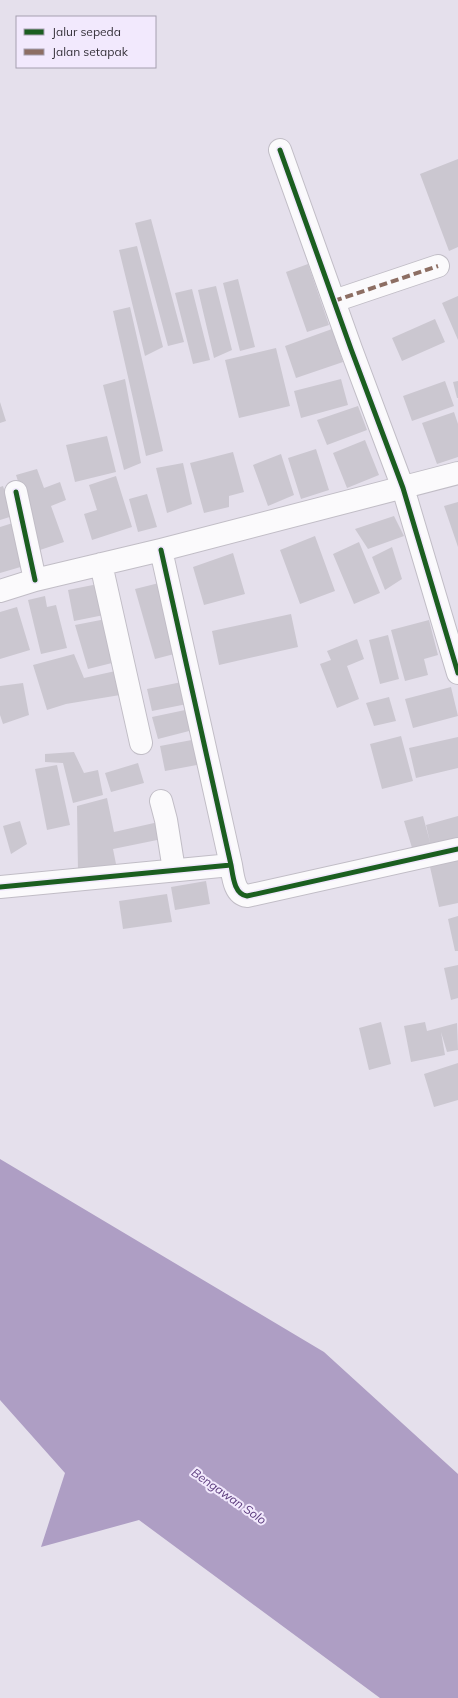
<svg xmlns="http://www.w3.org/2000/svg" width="458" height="1698" viewBox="0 0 458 1698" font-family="Mulish,sans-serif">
<rect width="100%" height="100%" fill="#e5e0ec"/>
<path fill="#ae9ec4" d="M0,1159l324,193 134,122v224h-78l-241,-178 -98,27 24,-74 -65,-73z"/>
<path fill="#cbc7d0" d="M458,159v88l-9,4 -29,-77z
M151,219l33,123 -16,4 -33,-123z
M137,246l26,101 -18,9 -26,-106z
M308,264l21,61 -22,7 -21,-60z
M238,279l17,68 -15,4 -17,-68z
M216,286l16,64 -18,8 -16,-68z
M192,289l18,71 -17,4 -18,-71z
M458,296v44l-16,-37z
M130,307l33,144 -17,5 -33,-145z
M435,319l10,23 -43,19 -10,-23z
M332,329l11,33 -47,16 -11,-32z
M276,348l14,58 -51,12 -14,-58z
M125,379l16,84 -17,7 -21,-85z
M341,379l7,26 -47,13 -7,-27z
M445,381l9,25 -42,15 -9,-25z
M458,381v17h-1l-4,-16z
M0,402l6,19 -6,2z
M358,406l9,24 -40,15 -10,-25z
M454,412l4,12v33l-21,7 -15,-41z
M107,436l9,36 -41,10 -9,-37z
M365,440l14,35 -32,13 -14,-35z
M316,449l13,41 -28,9 -13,-41z
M233,452l11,40 -15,4v11l-25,6 -14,-50z
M281,454l13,41 -26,11 -15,-41z
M183,463l9,41 -25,9 -11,-45z
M37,469l7,19 16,-6 6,18 -15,6 13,36 -24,8 -24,-75z
M116,476l16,51 -40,13 -8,-26 13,-4 -8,-25z
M3,486l10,30 -13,4v-33z
M147,494l10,33 -19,5 -9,-33z
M458,502v45l-14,-41z
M394,516l10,20 -36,13 -13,-20z
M16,522l8,44 -24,7v-46z
M315,536l20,55 -35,13 -20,-54z
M359,542l21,51 -26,11 -21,-50z
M392,547l10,32 -17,11 -13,-33z
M233,553l12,41 -41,11 -11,-38z
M163,582l19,70 -27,7 -20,-70z
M103,583l6,31 -35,7 -6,-31z
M45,596l2,11 9,-2 11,43 -26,6 -13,-54z
M17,607l13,43 -30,9v-47z
M291,614l7,33 -79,18 -7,-34z
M111,618l9,43 -32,8 -13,-44z
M429,620l9,35 -14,4 4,16 -23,6 -14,-51z
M388,635l11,44 -19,5 -11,-44z
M357,639l7,20 -17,7 12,33 -22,9 -17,-44 11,-4 -4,-9z
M74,654l10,24 36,-8 6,24 -60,10 -19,6 -14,-45z
M182,682l5,22 -35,7 -5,-22z
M23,683l6,32 -26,9 -3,-9v-29z
M451,687l7,29 -45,12 -8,-29z
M389,697l7,24 -22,5 -8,-23z
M190,709l3,21 -35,9 -6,-22z
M401,736l12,45 -31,8 -12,-45z
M458,737v31l-42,10 -7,-30z
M197,739l5,25 -37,7 -5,-25z
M74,752l10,21 14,-3 5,25 -30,8 -10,-40 -18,-1v-8z
M138,763l6,20 -33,9 -6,-19z
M57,765l13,60 -23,5 -12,-61z
M107,798l7,34 49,-11 4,17 -54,11 3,15 -38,8 -1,-66z
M423,816l7,26 -4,-17 32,-9v30l-43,12 -11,-37z
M20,821l7,23 -16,10 -8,-28z
M458,852v51l-19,4 -11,-49z
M206,881l4,23 -35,6 -4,-23z
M167,894l5,28 -49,7 -4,-28z
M458,916v35h-3l-7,-32z
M458,965v33l-7,2 -7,-32z
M381,1022l10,42 -22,6 -10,-42z
M425,1022l2,9 30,-8 1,27 -11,2 -6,-20 4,23 -34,7 -7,-36z
M458,1063v37l-24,7 -10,-33z"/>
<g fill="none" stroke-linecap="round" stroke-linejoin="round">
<defs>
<path id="street" d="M280,150l71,199 52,139 55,185
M334,301l104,-35
M16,492l19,88
M161,550l70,315c2,11 3,29 16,31l211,-47
M101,564l40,179
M0,591l35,-11 126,-30 297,-77
M161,801l5,19 8,50
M0,887l231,-22"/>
</defs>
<use href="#street" stroke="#c1bdc6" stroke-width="24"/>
<use href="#street" stroke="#fbfafc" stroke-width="22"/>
<path stroke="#8d6e63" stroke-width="4" stroke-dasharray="8 4" stroke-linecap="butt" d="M334,301l104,-35"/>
<defs>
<path id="cycleway" d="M280,150l71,199 52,139 55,185
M16,492l19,88
M161,550l70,315c2,11 3,29 16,31l211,-47
M0,887l231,-22"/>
</defs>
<use href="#cycleway" stroke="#f2e9fd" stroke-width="8"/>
<use href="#cycleway" stroke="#1b5e20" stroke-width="5"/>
</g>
<g text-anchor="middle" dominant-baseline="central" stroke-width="4" stroke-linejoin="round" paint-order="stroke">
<g font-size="12" font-style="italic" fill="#5b3c7d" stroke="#f2e9fd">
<text transform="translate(229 1496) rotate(35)">Bengawan Solo</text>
</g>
</g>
<rect x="16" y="16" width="140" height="52" fill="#f2e9fd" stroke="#a69faf"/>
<rect x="24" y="29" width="20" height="6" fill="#1b5e20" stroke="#a69faf"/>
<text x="52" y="36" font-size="12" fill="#353139">Jalur sepeda</text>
<rect x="24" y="49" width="20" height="6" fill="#8d6e63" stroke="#a69faf"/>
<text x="52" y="56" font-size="12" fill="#353139">Jalan setapak</text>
</svg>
